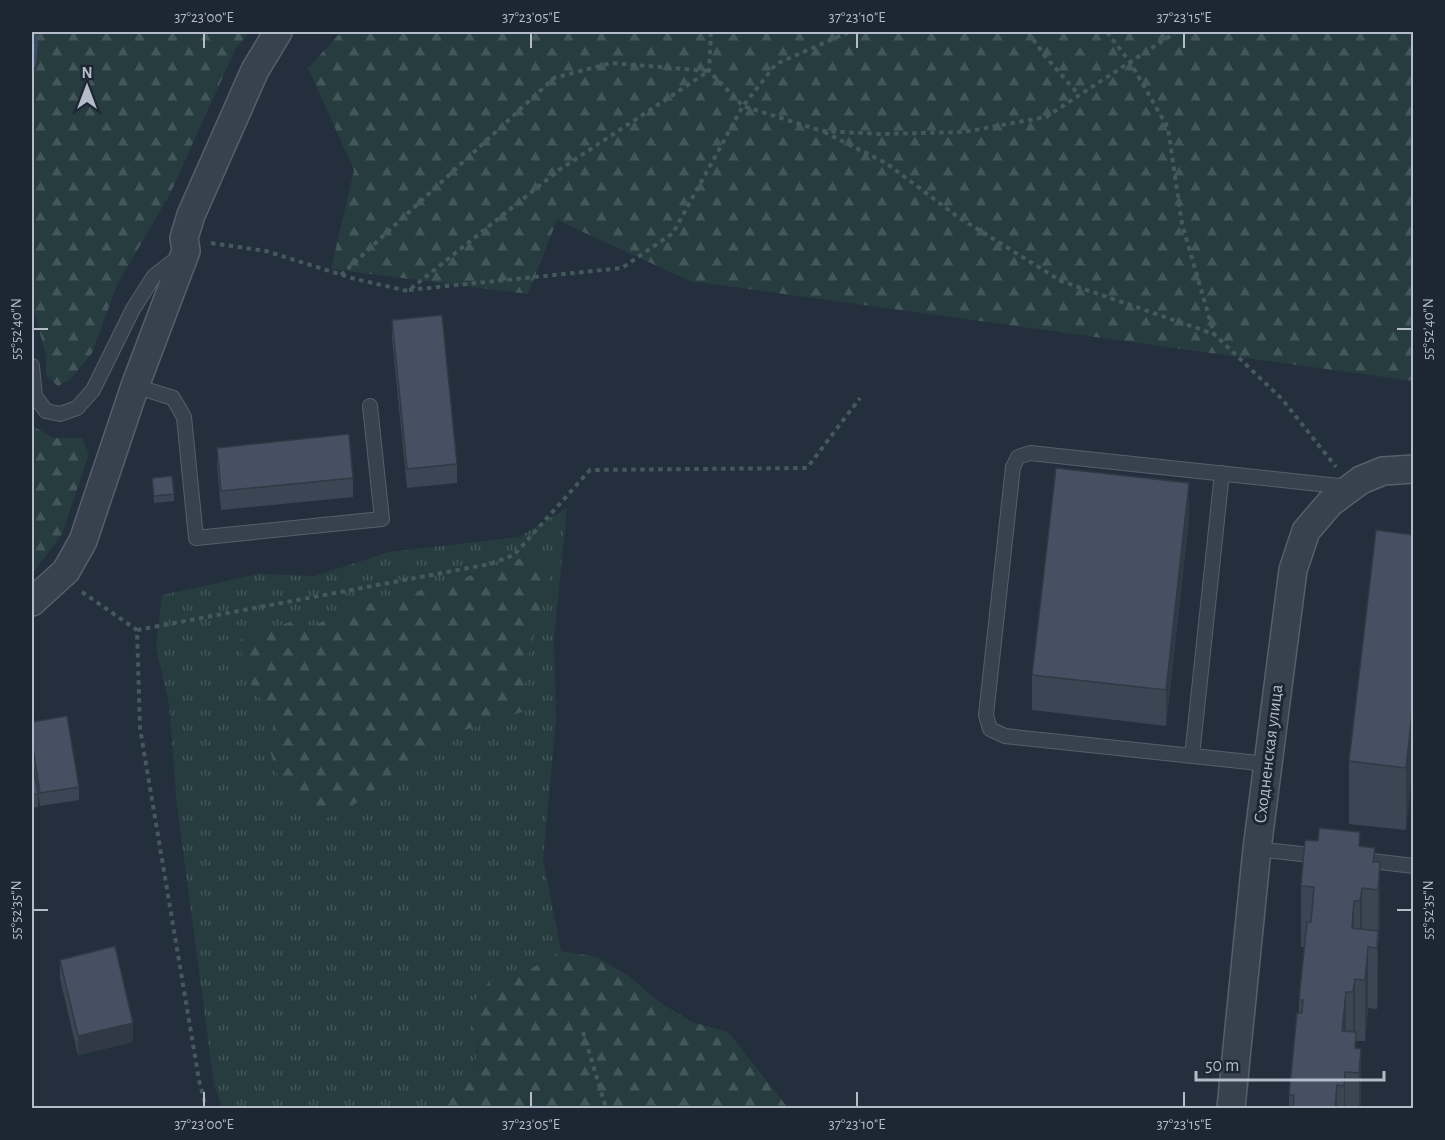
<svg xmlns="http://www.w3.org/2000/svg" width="1445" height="1140" viewBox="0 0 1445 1140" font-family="'Alegreya Sans',sans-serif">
<defs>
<pattern id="grass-tufts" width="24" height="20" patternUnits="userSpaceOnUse" patternTransform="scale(1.5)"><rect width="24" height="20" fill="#263c3f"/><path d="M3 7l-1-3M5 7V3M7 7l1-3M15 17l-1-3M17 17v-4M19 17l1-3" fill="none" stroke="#435659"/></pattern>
<pattern id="forest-firs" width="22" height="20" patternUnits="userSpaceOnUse" patternTransform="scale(1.5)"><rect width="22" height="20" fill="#263c3f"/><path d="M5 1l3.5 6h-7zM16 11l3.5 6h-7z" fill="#435659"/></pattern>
</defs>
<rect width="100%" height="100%" fill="#242f3e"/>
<path fill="url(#grass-tufts)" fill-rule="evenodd" d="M567,508l-13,131 2,82 -13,138 18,92 -34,20 -38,11 -17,98 -35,28h-215l-8,-23 -37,-280 -8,-101 -13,-57 6,-52 96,-21 57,2 74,-24 130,-15zM536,553l-7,101 -8,58 -56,18 -60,33 -41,36 -94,-48 5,-30 36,-93 31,-18 104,-26z"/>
<path fill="url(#forest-firs)" d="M32,32h218l-14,16 -66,146 -53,91 -25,68 -22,27 -12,6 -12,-10v-20l-14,-53z
M341,32h1072v349l-723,-100 -133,-61 -29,74 -197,-25 23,-99 -46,-102z
M32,426l22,12h28l7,16 -27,80 -30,40z
M536,553l9,6 5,15 -21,80 -7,58 -57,18 -60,33 -41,36 -43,22 -24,-16 -18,-26 -9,-28 4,-30 -31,-50 -3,-31 53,-19 18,7 31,-18 104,-26z
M561,951l36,6 33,20 29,25 33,20 36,10 60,76h-351l35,-28 7,-35 -12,-35 22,-28 38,-11z"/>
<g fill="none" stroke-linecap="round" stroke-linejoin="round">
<path stroke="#394c67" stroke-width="8" d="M32,64l2,-19 -1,-13"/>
<defs>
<path id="lane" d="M32,366l3,30 11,15 14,3 17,-6 16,-18 40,-81 21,-33 26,-20
M135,386l38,12 11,19 12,121 186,-19 -12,-113
M1192,756l30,-283
M1268,764l-263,-28 -15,-7 -4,-14 27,-248 5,-10 12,-4 318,34
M1257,849l63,7
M1363,860l51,6"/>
<path id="street" d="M32,602l34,-31 17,-30 52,-155 51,-135 -2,-13 7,-23 64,-145 23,-38
M1231,1108l26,-259 36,-279 13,-39 24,-28 31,-23 22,-9 31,-2"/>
</defs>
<use href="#lane" stroke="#565f6c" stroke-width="16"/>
<use href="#street" stroke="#565f6c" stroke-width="30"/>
<path stroke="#44595c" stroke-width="4" stroke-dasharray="4.5 4.5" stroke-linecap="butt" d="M711,32l-2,39 34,35 79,25 58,3 84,-2 82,-15 130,-85
M1028,32l17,24 34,39
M1107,32l23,30 38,66 14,96 32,110 68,65 54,68
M824,132l62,31 72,54 103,64 153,53
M211,243l55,8 89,28 53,12 151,-121 150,-99
M341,275l213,-197 57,-15 97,8
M409,290l213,-22 51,-35 70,-127 33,-42 73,-32
M82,592l55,38 3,98 59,352 7,28
M137,630l353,-66 24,-9 76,-85 217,-2 53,-70
M583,1032l23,76"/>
<use href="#lane" stroke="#38414e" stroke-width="14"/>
<use href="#street" stroke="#38414e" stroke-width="27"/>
</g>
<path fill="#3b4654" d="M392,320l65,144v19l-50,5 -15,-149z
M217,448l136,30v19l-132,13 -4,-43z
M152,478l22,16v7l-20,2z
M1189,519l-23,207 -134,-16v-35z
M1413,535l-7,295 -57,-6v-63z
M32,722l47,65v13l-39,6 -8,-52z
M32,761l6,33v13l-6,1z
M1360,846l15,16h5v61l-2,23v46l-1,17 -9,-1 -3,33h-9v7l5,1v59h-73h1v-13l10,-82v-13l5,-53h-3v-61z
M60,960l73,82 -55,13 -18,-76z"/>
<path fill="#303945" d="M1189,483v36l-23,207v-36z
M1413,704v62l-7,64v-62z
M1380,862v61l-2,23v46l-1,17 1,-119z
M1362,888v61l-2,13v-61z
M1354,901v61l-2,-34z
M1368,947v61l-3,33v-61z
M1355,979v61l-2,13v-61z
M1346,992v61l-4,-22z
M133,1023v19l-55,13v-19z
M1361,1049v59h-2v-35z
M1345,1072v36h-1v-22z
M1337,1085v23h-2z"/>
<path fill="#455162" stroke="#303945" stroke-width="1.5" d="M442,315l15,149 -50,5 -15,-149z
M349,434l4,44 -132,13 -4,-43z
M1056,468l133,15 -23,207 -134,-15z
M172,476l2,18 -20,2 -2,-18z
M1376,530l37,5v169l-7,64 -57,-7z
M67,716l12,71 -39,6 -8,-52v-19z
M32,761l6,33 -6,1z
M1319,828l41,4 -1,14 16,2 -2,14h7l-2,28 -16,-2 -2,13h-6l-2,27 26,3 -1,17 -9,-1 -3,33 -10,-1 -2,13h-7l-4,39 14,1 -1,16 6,1 -2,24 -14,-1 -1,14 -7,-1 -2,23h-47h5l1,-13h-5l8,-82h5l1,-13h-4l8,-78h4l3,-35 -13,-1 4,-46 13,1z
M115,946l18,77 -55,13 -18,-76z"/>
<path fill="none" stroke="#b4bcc9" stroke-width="2" d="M204,33v15M531,33v15M857,33v15M1184,33v15M33,329h15M1397,329h15M33,910h15M1397,910h15M204,1092v15M531,1092v15M857,1092v15M1184,1092v15"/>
<g text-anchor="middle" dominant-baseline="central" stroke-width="6" stroke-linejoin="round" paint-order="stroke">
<g font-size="18" fill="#b4bcc9" stroke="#1d2633">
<text transform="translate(1269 754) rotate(-83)">Сходненская улица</text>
</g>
</g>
<rect width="1445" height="1140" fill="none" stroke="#1d2633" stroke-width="66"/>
<g transform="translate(87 87)" stroke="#1d2633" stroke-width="4.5" paint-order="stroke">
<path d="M0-4.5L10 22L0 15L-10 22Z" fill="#b4bcc9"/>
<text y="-9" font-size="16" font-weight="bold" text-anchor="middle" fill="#b4bcc9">N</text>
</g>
<path d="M1196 1071v9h188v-9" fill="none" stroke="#b4bcc9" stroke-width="3"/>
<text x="1205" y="1071" font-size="18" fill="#b4bcc9" stroke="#1d2633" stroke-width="4.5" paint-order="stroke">50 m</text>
<rect x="33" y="33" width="1379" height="1074" fill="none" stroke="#b4bcc9" stroke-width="2"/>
<g font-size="15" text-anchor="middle" fill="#b4bcc9">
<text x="204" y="22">37°23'00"E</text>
<text x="531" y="22">37°23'05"E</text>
<text x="857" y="22">37°23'10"E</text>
<text x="1184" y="22">37°23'15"E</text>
<text transform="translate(16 329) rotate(-90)" y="5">55°52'40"N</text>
<text transform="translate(1428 329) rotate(-90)" y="5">55°52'40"N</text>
<text transform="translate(16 910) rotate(-90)" y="5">55°52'35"N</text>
<text transform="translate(1428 910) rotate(-90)" y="5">55°52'35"N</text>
<text x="204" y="1129">37°23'00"E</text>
<text x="531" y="1129">37°23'05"E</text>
<text x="857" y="1129">37°23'10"E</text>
<text x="1184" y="1129">37°23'15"E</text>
</g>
</svg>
